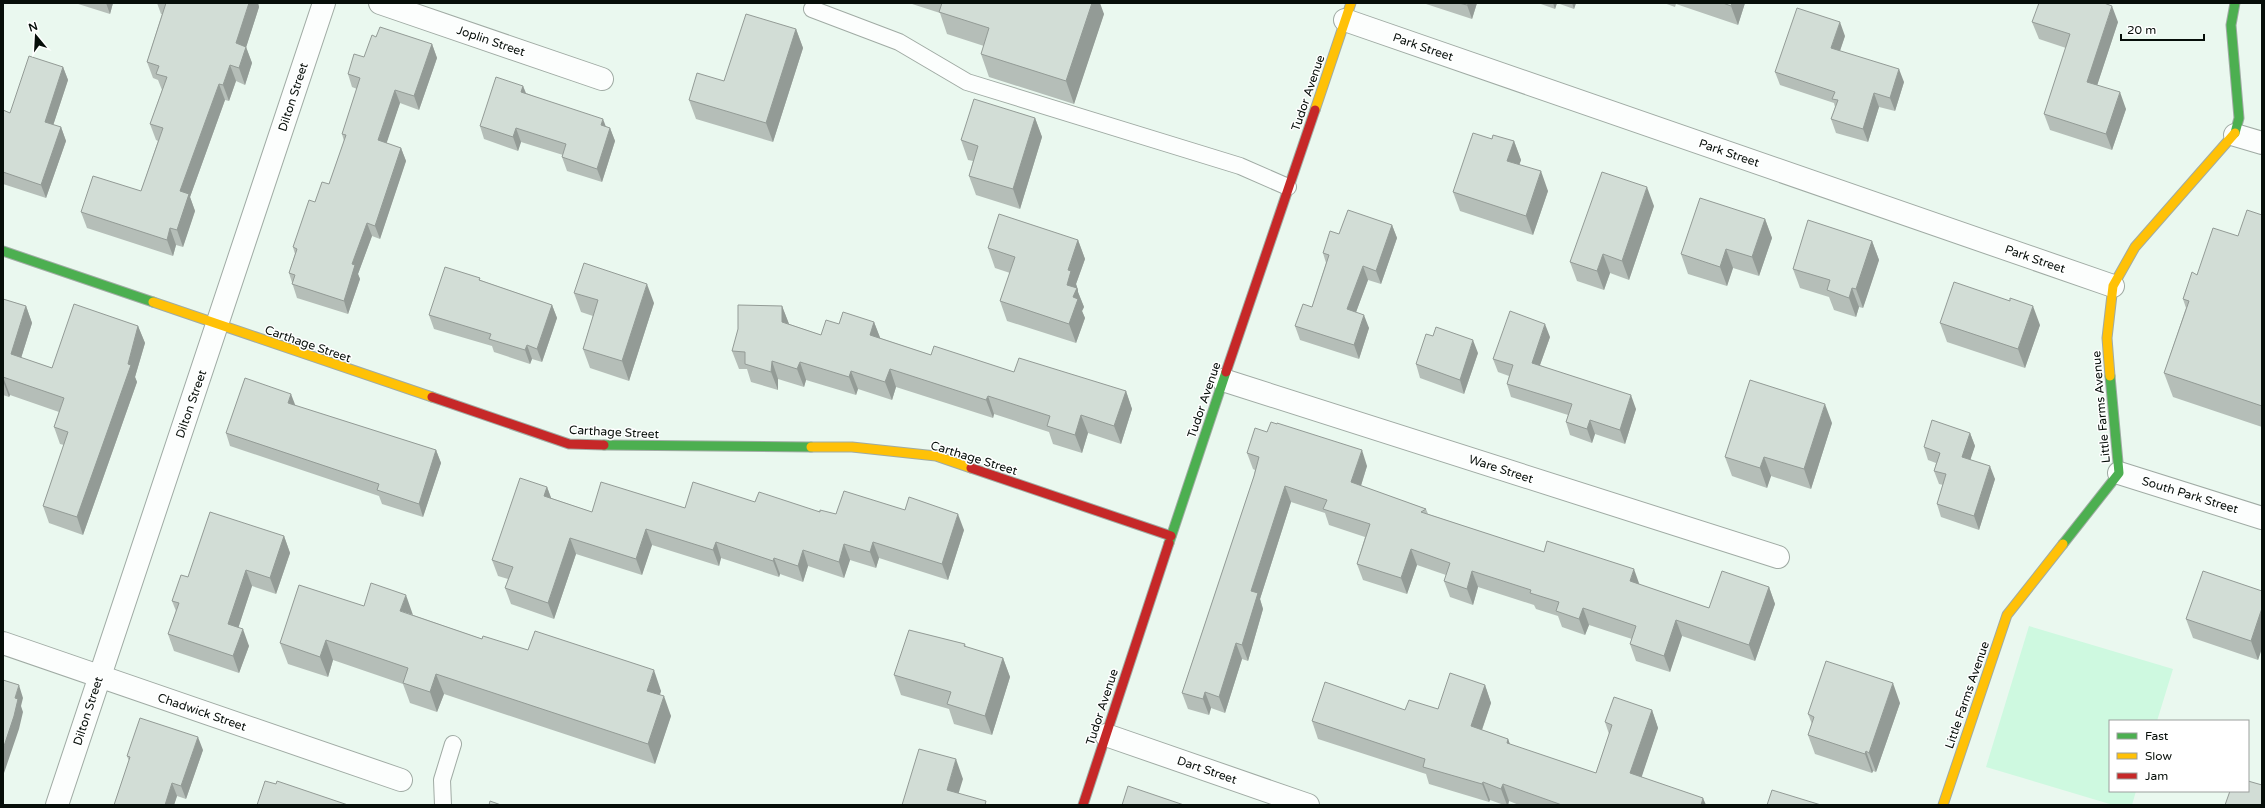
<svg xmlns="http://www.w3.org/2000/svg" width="2265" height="808" viewBox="0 0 2265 808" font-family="'Varela Round',sans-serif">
<rect width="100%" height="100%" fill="#eaf8ef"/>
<path fill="#cef9e0" d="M2029,626l144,43 -16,52h-47v70h26l-4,14h-19l-127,-38z"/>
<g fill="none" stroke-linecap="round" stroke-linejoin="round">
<defs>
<path id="lane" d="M812,9l87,33 68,40 273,84 48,21
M443,805l-1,-25 11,-36"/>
<path id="street" d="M380,3l222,76
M1345,20l768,266
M2235,135l27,8
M1223,380l555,177
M2119,473l143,45
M3,643l398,137
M1106,735l202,70
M57,805l267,-802"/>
<path id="fast" d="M2235,3l-4,22 8,93 -4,15
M3,251l150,51
M604,445l207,2
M1169,543l57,-171
M2063,544l56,-71 -9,-97"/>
<path id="slow" d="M1315,110l36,-107
M153,302l279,95
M2110,376l-3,-38 6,-52 22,-39 100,-114
M811,447h41l84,9 35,12
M1943,805l64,-190 56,-71"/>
<path id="jam" d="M1226,372l89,-262
M432,397l137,47 35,1
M971,468l200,68
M1083,805l86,-262"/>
</defs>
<use href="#lane" stroke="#a0aba4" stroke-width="18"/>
<use href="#street" stroke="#a0aba4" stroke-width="24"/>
<use href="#fast" stroke="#a0aba4" stroke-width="11"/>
<use href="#slow" stroke="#a0aba4" stroke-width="11"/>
<use href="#jam" stroke="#a0aba4" stroke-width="11"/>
<use href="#lane" stroke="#fcfefd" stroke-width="16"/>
<use href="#street" stroke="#fcfefd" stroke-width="22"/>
<use href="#fast" stroke="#4caf50" stroke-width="9"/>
<use href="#slow" stroke="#ffc107" stroke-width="9"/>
<use href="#jam" stroke="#c62828" stroke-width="9"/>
</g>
<path fill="#b5beb8" d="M75,3h38l-3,11z
M157,3h101l1,4 -13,40 6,16 -7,22 -9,-4 -7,20 -4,-1 -35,97 5,14 -12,36 -7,-2 -3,11 -86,-28 -6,-16 60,-21 17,-50 -2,-1 -6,-16 12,-34 -4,-10 -5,-2 -6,-16 15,-48h-1z
M909,3h183l12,11 -30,90 -85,-27 -8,-23 3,-8 -37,-12 -7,-21z
M1423,3h54l-5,16z
M1538,3h38l-2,6 -17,-6 -2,6z
M1664,3h81l-7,22 -62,-21 -1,3z
M2032,22h86l-21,63 29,24 -14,41 -62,-20 -6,-16 22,-66 -27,-9z
M796,29l7,19 -30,94 -77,-23 -7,-19 35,-19z
M1845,36l-5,15 64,31 -9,29 -16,-4 -11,35 -32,-9 -5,-14 4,-12 -1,-4 -54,-18 -5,-13z
M432,44l5,14 -18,52 -19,-7 -14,40 15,5 5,13 -26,78 -8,-3 -14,38 2,5 -12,35 -51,-16 -8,-25 6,-19 -2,-7 22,-45 14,-18 15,-43 -2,-7 15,-45 -5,-2 -4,-13 16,-17z
M63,67l5,13 -15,45 8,2 5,14 -20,57 -43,-14v-74l7,3z
M523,86l3,7 84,35 5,13 -13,41 -35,-11 -5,-14 1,-2 -42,-13 -3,9 -34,-12 -4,-13z
M1035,118l7,19 -22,72 -44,-14 -7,-19 4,-15 -5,-1 -7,-20z
M1492,139l22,2 7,19 -2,5 29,26 -15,44 -73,-24 -7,-19z
M1654,206l-25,74 -19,-7 -6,17 -27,-9 -7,-19z
M2262,215v212l-89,-30 -9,-24 22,-65 -3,-9 14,-24 41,-39z
M1765,219l7,19 -13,38 -26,-8 -6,18 -39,-12 -7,-20z
M1392,225l5,13 -16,46 -13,-4 -12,32 13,16 -10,31 -59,-19 -5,-14 17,-19 14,-44 -3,-10 16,-19z
M1078,240l7,19 -9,25 2,6v2l6,15 -2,4 3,7 -9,25 -69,-22 -7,-20 10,-28 -15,-5 -7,-20z
M1872,241l7,19 -16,48 -4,-1 -3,10 -22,-7 -5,-13 -29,-9 -7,-19z
M480,278v2l72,25 5,13 -15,44 -10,-3 -2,5 -36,-12 -2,-6 -58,-17 -5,-14z
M574,293l80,10 -25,78 -39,-13 -7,-19 10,-33 -12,-4z
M3,299l23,7 6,17 -11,35 31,10 86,-42 7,17 -10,34 2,5 -54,153 -34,-12 -6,-17 21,-61 -4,-1 -6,-17 5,-15 -49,-17 -1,2 -6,-2z
M782,306l7,18 32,11 18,-11 35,-2 6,16 51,17 83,17 112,19 6,18 -11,35 -33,-11 -6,20 -29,-9 -4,-12 -55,-18 -1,4 -97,-31 -4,13 -34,-11 -2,6 -50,-15 -2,7 -26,-8v11l-27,-8 -4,-13h-8l-7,-18z
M1940,323l100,2 -15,43 -78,-26z
M1550,337l-10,28 96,44 -11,35 -30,-10 -3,9 -22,-8 -4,-13 2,-7 -57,-18 -4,-13 2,-8 -11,-4 -5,-13z
M1478,353l-14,41 -44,-16 -4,-14z
M295,406l141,44 5,13 -18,54 -41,-13 -3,-8 -149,-50 -4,-13z
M1832,423l-21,66 -40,-13 -4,12 -35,-12 -7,-19z
M1970,433l5,13 -5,13 25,20 -16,51 -38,-13 -4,-13 6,-19 -4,-1 -5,-13 2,-8 -8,-3 -4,-13z
M1247,453l120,13 -6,20 65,23 2,5 281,94 60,-21 6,17 -20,57 -73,-25 -12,36 -34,-11 -6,-17 2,-5 -43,-14 -4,10 -23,-8 -4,-11 -22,-7 -2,-4 -56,-18 -5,18 -23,-8 -6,-16 2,-6 -29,-10 -10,29 -44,-14 -6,-16 8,-27 -36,-12 -4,-12 -34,-11 -31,97 3,10 -15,52 -6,-2 -17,54 -14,-5 -2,7 -21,-6 -6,-16 72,-217 1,-6 -2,-1z
M547,487l4,11 41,14 93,-4 70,-6 81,12 128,16 -16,50 -69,-22 -3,10 -26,-8 -6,18 -36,-12 -5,16 -23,-8 -1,3 -58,-19 -2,8 -67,-21 -10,30 -66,-21 -22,65 -43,-15 -6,-16 3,-9 -10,-3 -6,-16z
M284,536l6,17 -14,41 -24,-8 -14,42 11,18 -10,27 -65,-22 -6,-17 8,-23 -4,-10 16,-24z
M2262,591v57l-4,12 -65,-22 -7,-19z
M364,606l49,9 69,24 46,11 133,41 -1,4 11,21 -16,48 -211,-70 -7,18 -27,-9 -7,-19 -70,-24 -5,17 -40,-13 -8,-21z
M965,644l1,3 37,11 7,19 -18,58 -38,-11 -5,-15 -48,-14 -7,-20z
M1485,685l6,18 -9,27 26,9 2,6 86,28 13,-39 -4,-12 47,-12 6,18 -17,49 65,28h-187l-10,-4 -1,4h-4l-14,-5 -1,2 -60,-18 -3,-10 -108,-35 -6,-18 93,-11 33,-1z
M1900,703l-24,69 -3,-1 -1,2 -57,-19 -7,-19 4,-11 -4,-10z
M203,750l-17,49 -9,-3 -3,9h-60l15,-44 -2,-5z"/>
<path fill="#939b96" d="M106,3h7l-3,11z
M249,3h9l1,4 -15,47 2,-7 6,16 -7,22 -6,-17 -3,-25z
M1092,3h8l4,11 -30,90 -8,-23z
M1468,3h9l-5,16 -5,-14z
M1553,3h4l-2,6z
M1572,3h4l-2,6z
M1732,3h13l-7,22 -7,-19z
M2112,6l6,16 -25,76 -6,-16z
M1840,22l5,14 -9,26 -5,-14z
M796,29l7,19 -30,94 -7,-19z
M432,44l5,14 -18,52 -5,-14z
M230,65l6,16 -7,20 -6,-16z
M63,67l5,13 -18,55 -5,-13z
M1899,69l5,13 -9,29 -5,-13z
M219,84l6,16 -35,97 5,14 -12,36 -6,-17 3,-39z
M523,86l5,13 -7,-7z
M395,90l5,13 -17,51 -5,-14z
M2120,92l6,17 -14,41 -6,-16z
M1874,93l5,14 -11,35 -5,-13z
M1035,118l7,19 -22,72 -7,-20z
M603,119l5,13 -7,-7z
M61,127l5,14 -20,57 -5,-13z
M516,128l5,14 -3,9 -5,-14z
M610,128l5,13 -13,41 -5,-13z
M1514,141l7,19 -7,20 -7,-19z
M401,148l5,13 -26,78 -5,-13z
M1541,171l7,20 -15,44 -7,-19z
M1647,187l7,19 -25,74 -7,-19z
M1765,219l7,19 -13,38 -7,-19z
M367,223l5,13 -14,38 2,5 -12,35 -4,-13 8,-37z
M1392,225l5,13 -16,46 -5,-13z
M170,228l6,17 -3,11 -6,-16z
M1078,240l7,19 -9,25 2,6v2l6,15 -2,4 3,7 -9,25 -7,-19 -2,-39 1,-15z
M1872,241l7,19 -16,48 -7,-19z
M1726,249l7,19 -6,18 -7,-19z
M1603,254l7,19 -6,17 -7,-19z
M1363,266l5,14 -16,43 -5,-14z
M647,284l7,19 -25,78 -7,-20z
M1852,288l7,19 -3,10 -7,-19z
M552,305l5,13 -15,44 -5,-13z
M26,306l6,17 -15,48 -6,-17z
M782,306l7,18 -7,-2z
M2033,306l7,19 -15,43 -7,-19z
M1364,315l5,13 -10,31 -5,-14z
M874,322l7,18 -11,-5z
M1545,324l5,13 -14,39 -4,-13z
M138,326l7,17 -10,34 2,5 -54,153 -6,-18 51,-153z
M1473,340l5,13 -14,41 -4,-14z
M527,345l5,14 -2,5 -5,-14z
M772,361l6,18v11l-7,-18z
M800,362l6,18 -2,7 -7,-18z
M890,369l6,18 -4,13 -7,-18z
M851,371l7,18 -2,6 -7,-18z
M3,377l7,18 -1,2 -6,-16z
M1126,391l6,18 -11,35 -7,-18z
M291,394l5,13 -8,-4z
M1631,395l5,14 -11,35 -5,-14z
M988,396l6,18 -1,4 -7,-18z
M1825,404l7,19 -21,66 -7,-20z
M1081,415l7,18 -6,20 -7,-18z
M1590,420l5,14 -3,9 -5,-14z
M1970,433l5,13 -8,24 -5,-13z
M436,450l5,13 -18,54 -4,-13z
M1362,450l5,16 -10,32 -6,-16z
M1764,457l7,19 -4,12 -7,-20z
M1990,466l5,13 -16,51 -5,-14z
M1285,486l6,16 -31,97 3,10 -15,52 -6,-16 9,-54z
M547,487l6,16 -9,-7z
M958,514l6,16 -16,50 -6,-16z
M646,529l6,16 -10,30 -6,-16z
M284,536l6,17 -14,41 -6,-16z
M570,538l6,16 -22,65 -6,-16z
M716,542l5,16 -2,8 -6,-16z
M873,542l6,16 -3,10 -6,-16z
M844,544l6,16 -6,18 -5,-16z
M1411,549l6,16 -10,29 -6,-16z
M803,550l5,16 -5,16 -5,-16z
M774,558l6,16 -1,3 -6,-16z
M1634,569l6,17 -10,-5z
M246,570l6,16 -18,55 -6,-17z
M1472,571l6,16 -5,18 -6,-16z
M1769,587l6,17 -20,57 -6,-16z
M406,595l7,20 -13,-4z
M1583,608l6,17 -4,10 -6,-16z
M2262,608v40l-4,12 -7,-19z
M1676,620l6,16 -12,36 -6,-16z
M243,629l6,17 -10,27 -6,-17z
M326,640l7,20 -5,17 -8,-20z
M1236,643l6,16 -17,54 -6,-16z
M1003,658l7,19 -18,58 -7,-19z
M654,670l7,21 -7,20 -7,-20z
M436,674l8,20 -7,18 -7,-20z
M1893,683l7,20 -24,69 -7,-19z
M19,685l4,13 -2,8 2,6 -4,17 -16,47v-27l12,-51z
M1485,685l6,18 -14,41 -6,-18z
M1205,692l6,16 -2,7 -6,-16z
M664,696l7,20 -16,48 -7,-20z
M1652,710l6,18 -21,63 -7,-18z
M198,737l5,13 -17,49 -5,-13z
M1508,739l7,18 -8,-14z
M1866,751l7,20 -1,2 -7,-19z
M956,759l7,20 -8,26 -8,-15z
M1483,782l7,18 -1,2 -7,-18z
M172,783l5,13 -3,9h-9z
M1503,784l6,17 -1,4h-1l-6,-16z
M1703,798l3,7h-5z"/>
<path fill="#d2ddd6" stroke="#939b96" d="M166,3h83l-13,40 10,4 -7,21 -9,-3 -7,20 -4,-1 -39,107 9,3 -12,36 -7,-2 -3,12 -86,-28 12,-36 48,15 22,-63 -13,-4 17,-47 -11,-3 3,-8 -12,-4z
M942,3h150l-26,78 -85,-27 8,-26 -50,-16z
M1459,3h9l-1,2z
M1723,3h9l-1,3z
M2039,3h65l8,3 -25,76 33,10 -14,42 -62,-20 26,-80 -38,-12z
M1797,8l43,14 -9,26 68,21 -9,29 -16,-5 -11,36 -32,-10 7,-19 -6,-1 3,-7 -60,-20z
M746,14l50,15 -30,94 -77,-23 8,-27 27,8z
M380,27l52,17 -18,52 -19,-6 -17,50 23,8 -26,78 -8,-3 -15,41 3,1 -11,36 -52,-17 3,-9 -6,-2 8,-24 -4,-2 16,-47 6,2 7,-20 7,2 17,-49 -4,-1 18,-56 -12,-4 6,-20 10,3 8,-22 4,2z
M29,56l34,11 -18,55 16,5 -20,58 -38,-13v-62l7,3z
M496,77l27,9 -2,6 82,27 -2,6 9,3 -13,41 -35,-12 4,-13 -50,-16 -3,9 -33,-11z
M974,99l61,19 -22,71 -44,-13 9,-30 -17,-6z
M1473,133l19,6 1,-4 21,6 -7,20 34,10 -15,45 -73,-24z
M1602,172l45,15 -25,74 -19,-7 -6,17 -27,-9z
M1700,198l65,21 -13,38 -26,-8 -6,18 -39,-13z
M1348,210l44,15 -16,46 -13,-5 -16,43 17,6 -10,30 -59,-19 8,-22 9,3 17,-52 -6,-2 7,-22 9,3z
M2247,210l15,5v191l-98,-33 25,-72 -6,-2 9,-27 5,3 16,-47 25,8z
M999,214l79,26 -10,30 3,1 -4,14 10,3 -4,9 5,2 -9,25 -69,-23 15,-44 -27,-9z
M1808,220l64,21 -16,48 -4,-1 -3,10 -22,-8 3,-10 -37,-11z
M584,263l63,21 -25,77 -39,-12 15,-49 -24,-7z
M445,267l35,11 -1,2 73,25 -15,44 -10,-4 -2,5 -36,-11 2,-5 -62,-19z
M1954,282l56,19v-3l23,8 -15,43 -78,-26z
M3,299l23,7 -15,48 41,14 22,-64 64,22 -10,38 3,1 -54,152 -34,-11 25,-74 -14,-5 10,-29 -61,-21v1z
M738,305l44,1v16l39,13 5,-15 13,4 4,-12 31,10 -4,13 61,20 3,-9 80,26 5,-14 107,33 -12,35 -33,-11 -6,20 -28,-9 3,-10 -62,-20 -2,4 -96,-31 -5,13 -34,-11 -2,6 -49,-15 -3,7 -25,-8 -1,11 -26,-8v-12l-13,-1 6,-22z
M1510,311l35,13 -13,39 99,32 -11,35 -30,-10 -3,9 -21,-7 6,-18 -65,-20 6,-19 -20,-6z
M1436,327l37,13 -13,40 -44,-16 10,-30 7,2z
M245,378l46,16 -3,9 148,47 -17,54 -42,-14 2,-6 -153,-51z
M1750,380l75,24 -21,65 -40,-12 -4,11 -35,-11z
M1932,420l38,13 -8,24 28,9 -16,50 -37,-12 9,-30 -12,-3 6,-18 -16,-6z
M1271,422l6,2v-1l85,27 -11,32 75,27 -5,3 123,40 3,-11 87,28 -4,12 79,27 13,-37 47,16 -20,58 -73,-25 -12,36 -34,-12 6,-18 -53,-18 -4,11 -23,-8 3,-9 -29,-9 1,-3 -59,-19 -5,18 -23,-8 6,-18 -39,-14 -10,29 -44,-14 13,-40 -47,-15 4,-9 -42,-14 -34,105 7,2 -16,52 -6,-2 -17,54 -14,-5 -2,7 -21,-6 72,-217 5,-19 -12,-4 8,-25 12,4z
M520,478l27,9 -3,9 48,16 9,-30 84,26 8,-26 62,20 4,-10 61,20v-2l16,4 8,-23 61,19 4,-13 49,17 -16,50 -69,-22 -3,10 -26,-8 -5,18 -36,-12 -5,16 -24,-8 -1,3 -57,-19 -3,8 -67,-21 -10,30 -66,-21 -22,65 -43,-15 8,-21 -21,-7z
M210,512l74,24 -14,42 -24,-8 -18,54 15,5 -10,27 -65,-22 11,-31 -7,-2 9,-26 7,2z
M2203,571l59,20v17l-11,33 -65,-22z
M371,583l35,12 -6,16 82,28 1,-3 45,14 7,-19 119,39 -7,21 17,5 -16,48 -212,-70 -6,18 -27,-9 5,-15 -82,-28 -6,17 -40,-14 19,-58 65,21z
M909,630l56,14 -1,2 39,12 -18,58 -38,-12 4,-12 -57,-17z
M1826,661l67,22 -24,70 -3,-2 -1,3 -57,-19 6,-18 -6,-3z
M1450,673l35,12 -14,41 37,13 -1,4 89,30 16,-48 -7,-3 9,-25 38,13 -22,63 73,25 -2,7h-139l-59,-21 -2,5 -18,-7 -1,2 -59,-17 2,-8 -113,-38 13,-39 80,28 4,-10 29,9z
M3,680l16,5 -4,13 3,1 -4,17 -11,33z
M140,718l58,19 -17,49 -9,-3 -7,22h-51l16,-48 -3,-1z
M919,749l37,10 -9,31 39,11 -1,4h-83z
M265,781l11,3 1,-3 71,24h-91z
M2248,781l14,4v20h-37l5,-14h18z
M1128,786l56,19h-62z
M1772,790l49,15h-54z
M490,801l11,4h-12z"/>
<g text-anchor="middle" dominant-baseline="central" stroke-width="3" stroke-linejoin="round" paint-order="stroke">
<g font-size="12" fill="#060e09" stroke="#fff">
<text transform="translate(491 41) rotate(19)">Joplin Street</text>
<text transform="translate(1423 47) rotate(19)">Park Street</text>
<text transform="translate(1308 93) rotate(-71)">Tudor Avenue</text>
<text transform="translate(293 97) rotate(-72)">Dilton Street</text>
<text transform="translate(1729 153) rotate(19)">Park Street</text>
<text transform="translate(2035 259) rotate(19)">Park Street</text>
<text transform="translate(308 344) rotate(19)">Carthage Street</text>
<text transform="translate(1204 400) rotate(-71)">Tudor Avenue</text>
<text transform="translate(191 404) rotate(-71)">Dilton Street</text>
<text transform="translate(2101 407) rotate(-95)">Little Farms Avenue</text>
<text transform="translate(614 432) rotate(3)">Carthage Street</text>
<text transform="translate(974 458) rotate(17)">Carthage Street</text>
<text transform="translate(1501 469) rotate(18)">Ware Street</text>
<text transform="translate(2190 495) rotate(17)">South Park Street</text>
<text transform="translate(1967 695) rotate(-71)">Little Farms Avenue</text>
<text transform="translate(1102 707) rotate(-72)">Tudor Avenue</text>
<text transform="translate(88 711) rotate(-72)">Dilton Street</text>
<text transform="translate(202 712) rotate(19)">Chadwick Street</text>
<text transform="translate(1207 770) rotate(19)">Dart Street</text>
</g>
</g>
<rect width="2265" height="808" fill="none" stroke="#060e09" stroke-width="8"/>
<rect x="2109" y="720" width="140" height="72" fill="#ffffff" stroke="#9b9f9d"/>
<rect x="2117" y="733" width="20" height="6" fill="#4caf50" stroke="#9b9f9d"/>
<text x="2145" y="740" font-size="12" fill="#060e09">Fast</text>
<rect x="2117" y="753" width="20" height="6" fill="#ffc107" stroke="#9b9f9d"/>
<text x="2145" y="760" font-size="12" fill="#060e09">Slow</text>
<rect x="2117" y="773" width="20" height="6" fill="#c62828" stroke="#9b9f9d"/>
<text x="2145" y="780" font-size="12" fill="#060e09">Jam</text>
<g transform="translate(36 36) rotate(342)" stroke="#ffffff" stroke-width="3" paint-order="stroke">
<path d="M0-3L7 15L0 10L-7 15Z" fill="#060e09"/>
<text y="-6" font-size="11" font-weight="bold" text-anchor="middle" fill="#060e09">N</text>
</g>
<path d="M2121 34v6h83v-6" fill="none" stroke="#060e09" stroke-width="2"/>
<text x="2127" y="34" font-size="12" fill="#060e09" stroke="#ffffff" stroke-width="3" paint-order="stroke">20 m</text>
</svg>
